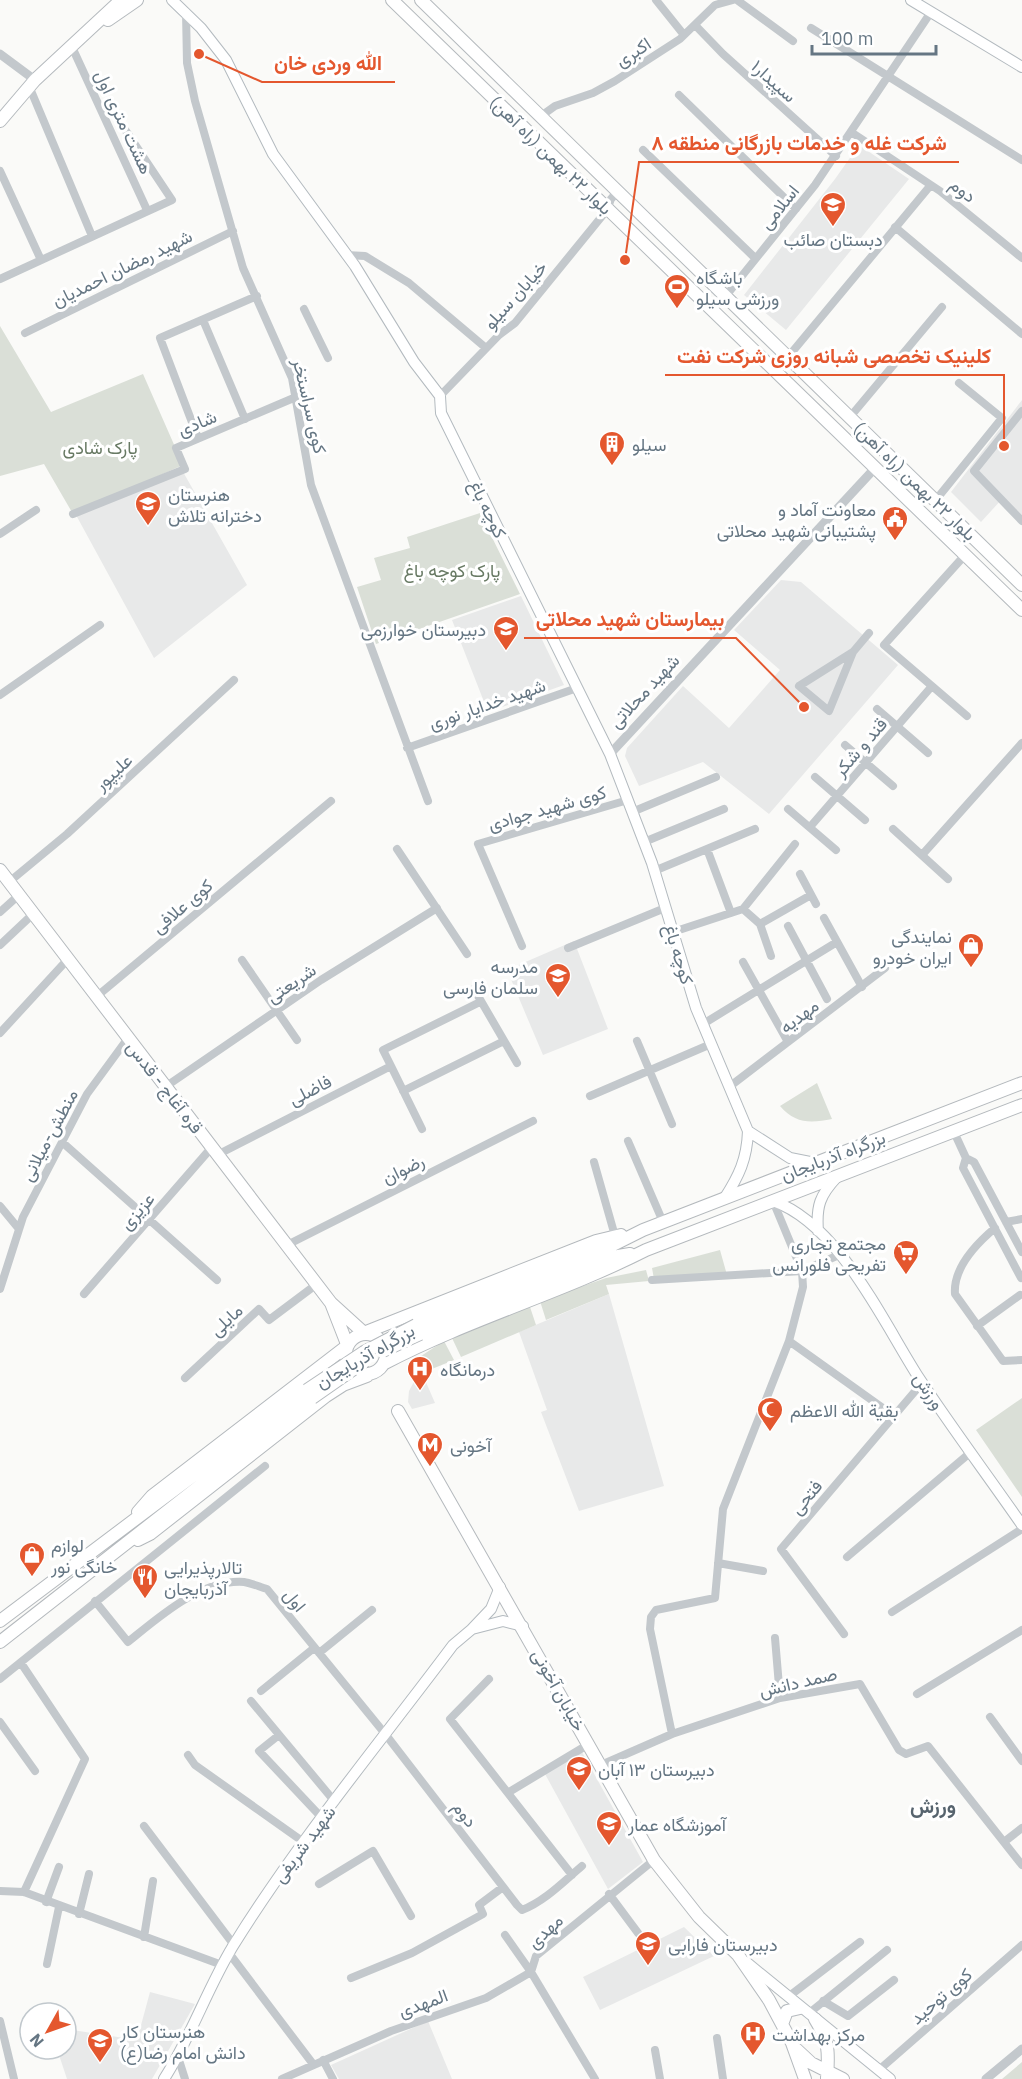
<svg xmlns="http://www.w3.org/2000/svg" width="1022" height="2079" viewBox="0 0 1022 2079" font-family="'IBM Plex Sans',Vazirmatn,sans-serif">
<rect width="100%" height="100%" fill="#fafaf8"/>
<path fill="#e8e9e9" d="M859,145l50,34 -123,151 -42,-35 91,-116z
M1022,400v117l-20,-18 -21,23 -30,-30z
M182,470l65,115 -93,73 -78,-143z
M781,580l20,2 97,83 -129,149 -66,-52 -64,24 -14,-30 2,-8 56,-62 46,42 51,-58 -46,-40z
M521,596l43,89 -76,27 -36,-92z
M574,941l34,88 -65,26 -36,-85z
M609,1294l55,192 -85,25 -38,-99 6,-2 -28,-78z
M422,1373l13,30 -23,6 -4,-7 1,-11 8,-15z
M582,1752l61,110 -35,27 -63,-115z
M684,1927l30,29 -114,54 -17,-33z
M150,1992l45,12 -43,75h-85l-10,-30h9v-20l71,11z
M428,2021l24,58h-113l-8,-14z"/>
<path fill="#dadfd7" d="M0,326l51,86 92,-38 40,91 -110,49 -29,-50 -44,12z
M480,513l40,81 -144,50 -19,-57 24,-7 -7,-22 36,-10 -3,-11z
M817,1083l15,36c-21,4 -37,5 -52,-13z
M720,1250l7,25 -73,4 -2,-11z
M646,1270l3,11 -43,4 3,9 -63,26 -6,-19 66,-23z
M530,1307l6,18 -75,32 -9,-19z
M444,1341l10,19 -32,13 -1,-17z
M1022,1398v99l-46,-67z
M1022,2062v17h-20z"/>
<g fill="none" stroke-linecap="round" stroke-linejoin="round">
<defs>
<path id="secondary" d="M172,0l29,28 25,32 47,94 82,112 59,96 26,34 1,17 169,341 42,109 44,145 52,123
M911,0l111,67
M724,1199c15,-23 23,-40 24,-68l42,27 25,5
M773,1201c66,23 110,121 146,177 33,50 69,98 103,147
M818,1231c-2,-25 2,-36 19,-54
M500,1587l-9,22 -19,20 31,-8 20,5
M746,1962l144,117
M164,2079c27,-42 43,-90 69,-133 65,-105 146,-202 220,-301l19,-16"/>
<path id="primary" d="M392,0l630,610
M421,0l601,585
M108,20l29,-20
M0,121l35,-41 86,-80
M0,870l331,433
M347,1344l-16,-41 33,30
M398,1411l256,449 45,57 39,38 31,45 23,43 13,36
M815,2019c14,23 14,32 12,59
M782,2024l5,-13 13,-3
M796,2049l15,14 32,16"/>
<path id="trunk" d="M416,1325l187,-75 40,-20 379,-147
M366,1332l230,-91 25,-6
M346 1354a20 20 0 1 1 40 0a20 20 0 1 1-40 0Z
M420,1334l187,-76 23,-4
M385,1363c84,-44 176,-70 261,-113l376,-145
M138,1512l14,-16 195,-150
M138,1540l12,-6 176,-138 17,-11 24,-9
M0,1621l307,-231
M0,1642l312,-244"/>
</defs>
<use href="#secondary" stroke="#b3babf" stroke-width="12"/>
<use href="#primary" stroke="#b5babe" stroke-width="14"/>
<use href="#trunk" stroke="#b4b9bd" stroke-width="14"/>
<path stroke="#c3c8cc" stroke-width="8" d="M656,0l28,35
M737,0l56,41
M186,12l1,51 8,38 48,167 49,110 19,107 117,316
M695,25l28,29 113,102
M811,28l211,132
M72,47l75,163
M29,86l63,150
M679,95l117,114
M541,116l14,-10 38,-13 22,-12 65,-42 35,-34 18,-5
M851,132l89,59 82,67
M643,150l112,108
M0,171l41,89
M895,227l127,107
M346,255l19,1 44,27 77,65
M0,279l172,-79 -58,-87h-11
M725,297l90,-112 116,-173
M304,309l24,49
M203,320l42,99
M25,333l208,-102
M788,357l142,-171
M440,396l59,-61 16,-12 92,-113 4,-11 7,-8
M1022,411l-48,60 48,50
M850,417l92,-110
M198,438l-38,-100 97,-42
M935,501l67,-83 -43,-35
M73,514l112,-45 -9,-21 120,-51
M0,534l36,-24
M965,555l-81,90 83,71
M853,652l-24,59 -30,-25 54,-34 16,-19
M0,695l100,-70
M877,709l51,44
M845,745l48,41
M407,748l170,-60
M815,777l50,43
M788,809l48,41
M632,812l84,-35
M810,827l122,-141
M893,829l55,50
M644,842l80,-33
M397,849l70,105
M707,849l24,64
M922,855l100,-112
M654,871l101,-42
M800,874l16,30
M9,882l58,-48 167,-154
M743,909l17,15 11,32
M0,912l19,-17
M824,918l38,69
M760,924l51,-29
M788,926l39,73
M673,932l70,-23 52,-65
M0,945l33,-31
M522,946l-44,-102 150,-44
M568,948l97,-40
M242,960l55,80
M743,962l45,80
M474,989l43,74
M96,997l235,-196
M703,1024l134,-82
M0,1033l68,-74
M637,1041l35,83
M391,1066l-8,-16 97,-48
M165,1087l156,-107 116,-72
M729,1087l156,-119
M403,1091l101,-50
M590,1096l121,-52
M954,1132l12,26 8,4 48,90
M628,1141l35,81
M62,1142l155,138
M217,1155l174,-89 31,63
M966,1158l-3,10 58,110
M594,1162l21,74
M0,1206l19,23
M1006,1222l16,-3
M995,1228c-19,16 -42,40 -40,66l48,67 19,-1
M287,1245l246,-124
M652,1280l150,-9 37,-16
M0,1289l23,-72 64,-123 41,-56
M84,1294l128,-147
M977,1326l43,-31
M789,1341l105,75
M185,1378l74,-69 10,11 48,-36
M847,1557l124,-105
M718,1563l45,8
M95,1601l33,41c31,-25 73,-63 116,-60 7,1 16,5 23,7l119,146 131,170 5,5c23,-9 41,-28 60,-44
M892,1612l130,-83
M844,1634l-63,-85 141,-166
M775,1638l5,60
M319,1653l53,-43
M21,1663l64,96 -61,133
M0,1679l265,-213
M489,1679l-39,40 122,156
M261,1691l53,-43
M917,1694l105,-64
M251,1701l84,101
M990,1717l32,44
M0,1722l35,49
M672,1734l-22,-105 1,-12 5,-7 59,-12 8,-89 66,-168 14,-54 -1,-16 -29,-70
M279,1735l-20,16 64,68
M188,1755l7,10 110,78
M601,1765l71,-31 108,-36 80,-14 39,66 7,4 22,-8 94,119
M509,1792l80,-48
M144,1826l90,119
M1004,1842l18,-14
M319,1884l54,-33 38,65
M0,1891l24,1 198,73
M609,1894l29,39
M46,1902l13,-35
M79,1914l10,-40
M505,1935l26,37 64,107
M144,1937l9,-56
M229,1953l84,111
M47,1964l12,-57
M531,1972l5,-16 118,-96
M351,1978l61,-25 71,-39 -4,-9 24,-18
M788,1997l72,-55
M823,2001l25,15 46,-36
M808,2014l79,-64
M0,2021l14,58
M717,2038l6,41
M655,2050l5,29
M178,2057l7,22
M323,2060l10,19
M880,2069l142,-124
M282,2079l109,-48 95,-33 45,-26"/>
<path stroke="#c3c8cc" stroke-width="9" d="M0,54l35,26
M610,754l266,-287
M986,2079l36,-30"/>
<use href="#secondary" stroke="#fff" stroke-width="10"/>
<use href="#primary" stroke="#fff" stroke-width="12"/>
<use href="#trunk" stroke="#fff" stroke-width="12"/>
<defs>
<path id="trunk-bridge" d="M383,1351l37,-17
M307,1390l57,-38 52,-27
M312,1398l53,-37"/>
</defs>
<use href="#trunk-bridge" stroke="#b4b9bd" stroke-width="14" stroke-linecap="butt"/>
<use href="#trunk-bridge" stroke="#fff" stroke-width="12"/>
</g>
<defs>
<symbol id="school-pin" viewBox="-11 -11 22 30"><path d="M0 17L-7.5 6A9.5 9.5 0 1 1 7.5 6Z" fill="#e4572e" stroke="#fff"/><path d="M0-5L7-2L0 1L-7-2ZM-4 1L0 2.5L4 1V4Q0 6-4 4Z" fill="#fff"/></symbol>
<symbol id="stadium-pin" viewBox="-11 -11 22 30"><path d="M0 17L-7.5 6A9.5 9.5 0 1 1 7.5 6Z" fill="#e4572e" stroke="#fff"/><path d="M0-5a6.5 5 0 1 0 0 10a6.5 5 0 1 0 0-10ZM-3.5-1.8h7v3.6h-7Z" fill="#fff"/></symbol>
<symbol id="building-pin" viewBox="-11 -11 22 30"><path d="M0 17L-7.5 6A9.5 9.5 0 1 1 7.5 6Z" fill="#e4572e" stroke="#fff"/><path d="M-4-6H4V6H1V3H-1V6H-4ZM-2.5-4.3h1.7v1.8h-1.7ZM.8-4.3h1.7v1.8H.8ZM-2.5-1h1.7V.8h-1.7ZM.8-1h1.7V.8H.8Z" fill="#fff"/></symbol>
<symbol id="civic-pin" viewBox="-11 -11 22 30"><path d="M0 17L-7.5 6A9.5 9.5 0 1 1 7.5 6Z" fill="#e4572e" stroke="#fff"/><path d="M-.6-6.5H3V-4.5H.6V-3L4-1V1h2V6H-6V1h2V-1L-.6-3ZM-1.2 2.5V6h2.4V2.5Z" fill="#fff"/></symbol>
<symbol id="shop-pin" viewBox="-11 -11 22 30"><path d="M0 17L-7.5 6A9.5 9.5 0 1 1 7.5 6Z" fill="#e4572e" stroke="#fff"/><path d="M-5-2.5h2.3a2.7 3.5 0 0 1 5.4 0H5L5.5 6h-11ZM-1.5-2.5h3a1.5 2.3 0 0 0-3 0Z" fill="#fff"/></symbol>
<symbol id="supermarket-pin" viewBox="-11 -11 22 30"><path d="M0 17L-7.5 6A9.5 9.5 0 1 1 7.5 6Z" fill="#e4572e" stroke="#fff"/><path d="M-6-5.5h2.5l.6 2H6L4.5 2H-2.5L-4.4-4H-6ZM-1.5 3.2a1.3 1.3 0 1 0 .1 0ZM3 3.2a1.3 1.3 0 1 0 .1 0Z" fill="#fff"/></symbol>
<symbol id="hospital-pin" viewBox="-11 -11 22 30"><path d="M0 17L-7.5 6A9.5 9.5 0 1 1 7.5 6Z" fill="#e4572e" stroke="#fff"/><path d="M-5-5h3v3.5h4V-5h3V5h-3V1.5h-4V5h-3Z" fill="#fff"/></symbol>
<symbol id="mosque-pin" viewBox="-11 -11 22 30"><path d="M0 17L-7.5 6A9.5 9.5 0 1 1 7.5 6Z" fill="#e4572e" stroke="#fff"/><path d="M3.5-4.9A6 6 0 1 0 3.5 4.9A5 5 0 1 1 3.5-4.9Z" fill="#fff"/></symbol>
<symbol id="metro-pin" viewBox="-11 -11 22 30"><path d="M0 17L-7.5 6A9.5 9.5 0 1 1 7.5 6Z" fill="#e4572e" stroke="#fff"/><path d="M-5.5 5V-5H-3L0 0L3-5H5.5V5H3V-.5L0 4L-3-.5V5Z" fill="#fff"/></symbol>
<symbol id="restaurant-pin" viewBox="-11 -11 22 30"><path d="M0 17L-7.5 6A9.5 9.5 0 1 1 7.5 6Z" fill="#e4572e" stroke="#fff"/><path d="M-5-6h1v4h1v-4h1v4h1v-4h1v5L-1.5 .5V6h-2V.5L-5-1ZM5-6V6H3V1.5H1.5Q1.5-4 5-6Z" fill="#fff"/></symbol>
</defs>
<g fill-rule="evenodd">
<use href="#school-pin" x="818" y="190" width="30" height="40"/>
<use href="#stadium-pin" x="662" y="272" width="30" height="40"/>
<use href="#building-pin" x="597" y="429" width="30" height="40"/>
<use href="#school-pin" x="133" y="489" width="30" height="40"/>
<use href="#civic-pin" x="880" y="504" width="30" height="40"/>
<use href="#school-pin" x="491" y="614" width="30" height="40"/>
<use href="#shop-pin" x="956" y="931" width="30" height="40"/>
<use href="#school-pin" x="543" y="961" width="30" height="40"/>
<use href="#supermarket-pin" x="891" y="1238" width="30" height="40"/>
<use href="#hospital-pin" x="405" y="1354" width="30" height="40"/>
<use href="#mosque-pin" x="755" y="1395" width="30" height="40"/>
<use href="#metro-pin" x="415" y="1430" width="30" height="40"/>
<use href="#shop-pin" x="17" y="1540" width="30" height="40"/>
<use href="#restaurant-pin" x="130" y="1562" width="30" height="40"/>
<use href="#school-pin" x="564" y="1754" width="30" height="40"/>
<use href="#school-pin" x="594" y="1809" width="30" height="40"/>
<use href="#school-pin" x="633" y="1929" width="30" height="40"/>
<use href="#hospital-pin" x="738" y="2019" width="30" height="40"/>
<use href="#school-pin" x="85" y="2026" width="30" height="40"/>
</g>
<g text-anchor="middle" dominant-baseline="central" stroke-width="6" stroke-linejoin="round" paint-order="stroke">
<g font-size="18" fill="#657683" stroke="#fff">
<text transform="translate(633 52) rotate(-33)">اکبری</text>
<text transform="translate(774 81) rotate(42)">سپیدار۱</text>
<text transform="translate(124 122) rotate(65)">هشت متری اول</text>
<text transform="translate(551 155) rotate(44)">بلوار ۲۲ بهمن (راه آهن)</text>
<text transform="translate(963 190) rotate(38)">دوم</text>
<text transform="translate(779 207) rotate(-51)">اسلامی</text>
<text transform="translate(122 268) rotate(-26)">شهید رمضان احمدیان</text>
<text transform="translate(515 295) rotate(-48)">خیابان سیلو</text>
<text transform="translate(310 406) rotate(77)">کوی سراستخر</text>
<text transform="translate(197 423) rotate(-23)">شادی</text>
<text transform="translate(915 481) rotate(44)">بلوار ۲۲ بهمن (راه آهن)</text>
<text transform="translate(488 509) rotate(64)">کوچه باغ</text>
<text transform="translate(644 691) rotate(-47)">شهید محلاتی</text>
<text transform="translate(487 704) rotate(-19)">شهید خدایار نوری</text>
<text transform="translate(860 747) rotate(-49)">قند و شکر</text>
<text transform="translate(113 772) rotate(-43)">علیپور</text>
<text transform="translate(547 808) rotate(-16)">کوی شهید جوادی</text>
<text transform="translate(182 906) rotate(-40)">کوی علافی</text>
<text transform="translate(679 954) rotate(73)">کوچه باغ</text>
<text transform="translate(291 983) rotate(-34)">شریعتی</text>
<text transform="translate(799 1016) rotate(-37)">مهدیه</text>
<text transform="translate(165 1087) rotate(52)">قره آغاج - قدس</text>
<text transform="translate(310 1090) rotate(-27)">فاضلی</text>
<text transform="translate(49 1135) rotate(-62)">منطش-میلانی</text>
<text transform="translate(833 1156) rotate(-21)">بزرگراه آذربایجان</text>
<text transform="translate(403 1169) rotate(-26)">رضوان</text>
<text transform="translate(137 1211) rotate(-49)">عزیزی</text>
<text transform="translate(226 1320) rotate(-43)">مایلی</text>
<text transform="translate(365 1356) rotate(-30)">بزرگراه آذربایجان</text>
<text transform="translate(929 1391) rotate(56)">ورزش</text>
<text transform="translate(806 1497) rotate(-50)">فتحی</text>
<text transform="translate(295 1600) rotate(51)">اول</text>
<text transform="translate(798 1682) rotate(-13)">صمد دانش</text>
<text transform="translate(559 1690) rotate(61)">خیابان آخونی</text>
<text transform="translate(465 1814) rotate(52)">دوم</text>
<text transform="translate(304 1844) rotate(-53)">شهید شریفی</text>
<text transform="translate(545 1931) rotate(-43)">مهدی</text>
<text transform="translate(941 1996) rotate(-41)">کوی توحید</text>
<text transform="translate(423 2003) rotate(-20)">المهدی</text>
</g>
<g font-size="18" fill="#657683" stroke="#fff" text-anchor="start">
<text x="833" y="239" text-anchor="middle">دبستان صائب</text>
<text x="696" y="277">باشگاه<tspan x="696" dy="21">ورزشی سیلو</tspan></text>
<text x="632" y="444">سیلو</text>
<text x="168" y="494">هنرستان<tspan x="168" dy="21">دخترانه تلاش</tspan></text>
<text x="876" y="509" text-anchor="end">معاونت آماد و<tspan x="876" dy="21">پشتیبانی شهید محلاتی</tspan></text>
<text x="486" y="629" text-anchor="end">دبیرستان خوارزمی</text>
<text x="952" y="936" text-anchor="end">نمایندگی<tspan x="952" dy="21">ایران خودرو</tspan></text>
<text x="538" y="966" text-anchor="end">مدرسه<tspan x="538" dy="21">سلمان فارسی</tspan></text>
<text x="886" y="1243" text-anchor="end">مجتمع تجاری<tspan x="886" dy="21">تفریحی فلورانس</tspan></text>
<text x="440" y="1369">درمانگاه</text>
<text x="790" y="1410">بقیة الله الاعظم</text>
<text x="450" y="1445">آخونی</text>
<text x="51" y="1545">لوازم<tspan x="51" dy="21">خانگی نور</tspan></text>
<text x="164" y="1567">تالارپذیرایی<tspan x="164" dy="21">آذربایجان</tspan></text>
<text x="598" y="1769">دبیرستان ۱۳ آبان</text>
<text x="628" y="1824">آموزشگاه عمار</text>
<text x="668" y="1944">دبیرستان فارابی</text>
<text x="120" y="2031">هنرستان کار<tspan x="120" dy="21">دانش امام رضا(ع)</tspan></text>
<text x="772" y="2034">مرکز بهداشت</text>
</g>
<g font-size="18" fill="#687a64" stroke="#fff">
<text x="100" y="447">پارک شادی</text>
<text x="452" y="570">پارک کوچه باغ</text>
</g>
<g font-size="20" font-weight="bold" fill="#57646e" stroke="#fff">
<text x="933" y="1805">ورزش</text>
</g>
</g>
<path fill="none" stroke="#e4572e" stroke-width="2" d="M199 54L262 82H395M625 260L639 162H959M1004 446L1004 375H665M804 707L736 638H524"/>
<g fill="#e4572e" stroke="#fff" stroke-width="2">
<circle cx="199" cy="54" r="6"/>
<circle cx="625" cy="260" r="6"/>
<circle cx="1004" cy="446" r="6"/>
<circle cx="804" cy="707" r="6"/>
</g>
<g font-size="20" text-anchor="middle" font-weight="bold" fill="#e4572e" stroke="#fff" stroke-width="6" stroke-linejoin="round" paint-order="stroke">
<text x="328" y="70">الله وردی خان</text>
<text x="799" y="150">شرکت غله و خدمات بازرگانی منطقه ۸</text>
<text x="834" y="363">کلینیک تخصصی شبانه روزی شرکت نفت</text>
<text x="630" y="626">بیمارستان شهید محلاتی</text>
</g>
<g transform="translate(48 2031) rotate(230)"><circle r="28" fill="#ffffff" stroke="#c1c8cd" stroke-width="1.5"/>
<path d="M0-4.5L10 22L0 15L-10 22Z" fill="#e4572e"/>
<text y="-9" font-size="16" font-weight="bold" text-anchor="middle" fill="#657683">N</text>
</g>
<path d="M812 45v9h124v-9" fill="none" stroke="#657683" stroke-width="3"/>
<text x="821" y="45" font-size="18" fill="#657683" stroke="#ffffff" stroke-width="4.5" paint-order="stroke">100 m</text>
</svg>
